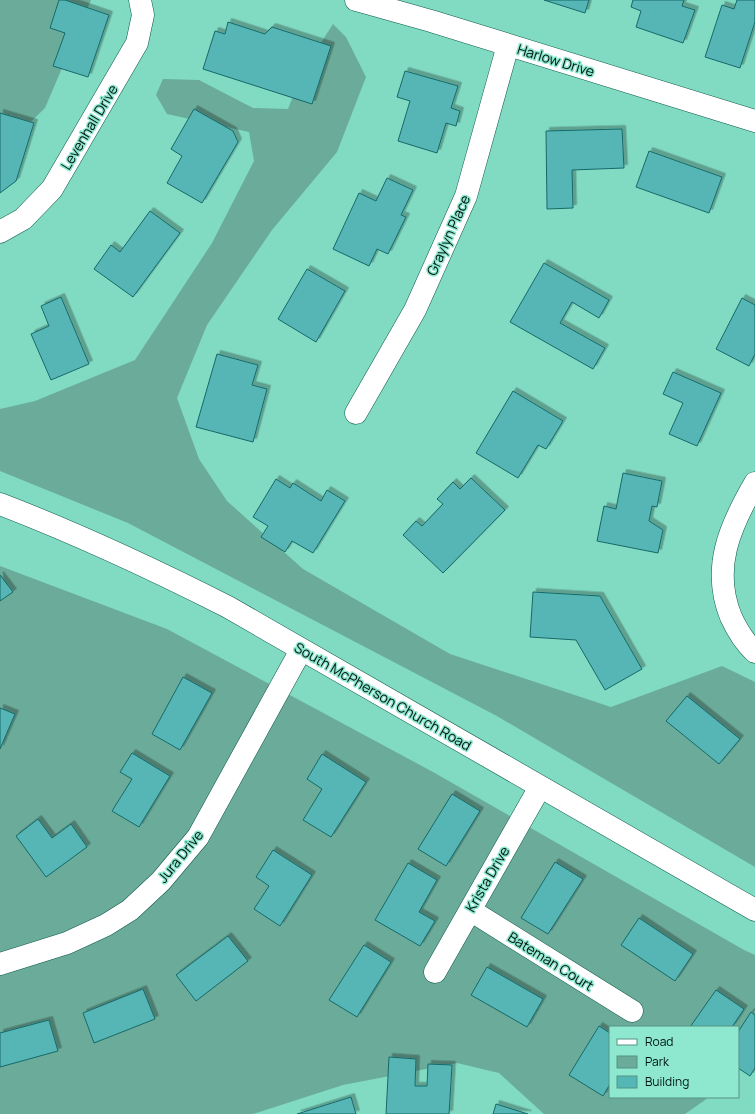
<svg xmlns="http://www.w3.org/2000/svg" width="755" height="1114" viewBox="0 0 755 1114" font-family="Manrope,sans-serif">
<defs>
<filter id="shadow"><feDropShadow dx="3.5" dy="-3.5" stdDeviation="0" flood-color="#0004"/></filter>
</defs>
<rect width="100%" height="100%" fill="#81dac2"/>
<path fill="#6bab99" d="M0,0h91l-46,108 -45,44z
M333,24l13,13 20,40 -29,75 -65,78 -65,95 -30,73 22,61 28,42 76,68 147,85 161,53 111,-41 33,16v185l-260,-152 -367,-192 -128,-52v-62l35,-8 100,-41 77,-117 42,-82 -5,-29 -82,-18 -11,-19 7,-16 36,1 54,28 35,1 15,-38z
M0,566l167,63 266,143 311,178 11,5v54l-17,29v-11h-128v70h97l-2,3 -20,14h-141l-45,-41 -42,-10 -114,22 -90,29h-253z"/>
<path fill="#54b6b5" stroke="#186969" filter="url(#shadow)" d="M59,0h6l44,15 -21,62 -35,-11 12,-33 -15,-5z
M544,0h45l-4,13z
M633,0h51l-2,6 13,4 -12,33 -47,-16 5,-16 -10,-4z
M737,0h18v22l-15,46 -35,-11 17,-52 12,4z
M228,22l37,12 7,-7 59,19 -19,58 -109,-35 12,-38 10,3z
M405,71l53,15 -7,22 9,3 -4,15 -10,-3 -9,30 -39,-12 12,-40 -13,-4z
M194,109l39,22 5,11 -36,61 -35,-20 15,-27 -11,-7z
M0,113l34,10 -18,58 -16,12z
M622,129l2,39 -52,2 1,38 -26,1 -1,-78z
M649,151l73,26 -13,36 -73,-26z
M387,178l26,12 -12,25 5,2 -18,37 -11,-5 -8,17 -36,-17 26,-56 17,8z
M150,211l30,22 -47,64 -39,-28 17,-24 9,7z
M544,263l65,37 -10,18 -27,-16 -12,21 45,25 -12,21 -83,-47z
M307,269l38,22 -29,51 -38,-23z
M61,297l28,67 -38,16 -20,-46 18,-8 -8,-20z
M742,298l13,7v49l-6,12 -33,-17z
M217,354l41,11 -6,20 15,4 -14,53 -57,-15z
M673,372l48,21 -24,53 -28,-12 14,-31 -20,-9z
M513,391l50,30 -17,28 -8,-4 -20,33 -42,-25z
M623,473l39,8 -5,26 -5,-1 -3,15 14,9 -5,23 -61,-12 7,-35 12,3z
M471,478l34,32 -62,63 -40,-38 13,-14 6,5 21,-22 -6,-5 16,-17 7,7z
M276,479l14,9 3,-5 28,18 6,-11 18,11 -32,52 -21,-12 -7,11 -24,-15 7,-11 -15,-9z
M0,575l13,17 -13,9z
M533,592l67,4 42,73 -37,21 -29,-50 -46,-3z
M183,677l29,16 -32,57 -28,-16z
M687,696l53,43 -21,25 -53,-43z
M0,708l15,6 -15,35z
M132,753l38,23 -31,51 -27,-16 20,-32 -12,-7z
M322,754l44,28 -35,55 -28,-17 19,-31 -15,-10z
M452,794l28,17 -34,55 -28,-17z
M38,819l14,19 19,-14 16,23 -41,30 -30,-41z
M273,850l39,25 -32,51 -26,-17 15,-23 -13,-9z
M555,862l28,17 -35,55 -27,-16z
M408,863l29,17 -18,32 16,9 -15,25 -45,-26z
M639,918l54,36 -18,27 -54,-36z
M228,936l20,25 -52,40 -20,-26z
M364,945l27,17 -34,55 -28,-17z
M487,967l56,32 -16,28 -56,-32z
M143,989l12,30 -61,24 -11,-30z
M716,990l28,19 -12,18h-42z
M751,1012l4,3v53l-5,8 -12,-8v-36z
M49,1020l9,31 -58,16v-34z
M599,1026l11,7v51l-7,12 -34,-21z
M389,1057l27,2 -1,27h12l1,-22 24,1 -3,49h-63z
M351,1097l5,17h-59z
M496,1104l32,10h-35z"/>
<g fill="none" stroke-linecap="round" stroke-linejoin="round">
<defs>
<path id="street" d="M356,0l75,21 324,100
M0,232l23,-13 29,-30 85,-146 6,-28 -3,-15
M356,413l59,-103 51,-114 42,-151
M755,483c-25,43 -44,85 -24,134 6,13 13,25 24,35
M470,910l162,101
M0,964l67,-21 39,-18 24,-15 31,-29 37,-44 103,-187
M435,972l105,-185"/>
<path id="secondary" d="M0,504c78,30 153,65 228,103l527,303"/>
</defs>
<use href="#street" stroke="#0d594a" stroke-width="23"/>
<use href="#secondary" stroke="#0d594a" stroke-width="23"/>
<use href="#street" stroke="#fff" stroke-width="22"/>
<use href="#secondary" stroke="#fff" stroke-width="22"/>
</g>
<g text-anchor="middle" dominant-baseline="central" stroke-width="3" stroke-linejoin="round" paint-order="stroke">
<g font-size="14" fill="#00140e" stroke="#8ee7cf">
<text transform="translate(556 60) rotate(17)">Harlow Drive</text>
<text transform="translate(89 127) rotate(-59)">Levenhall Drive</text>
<text transform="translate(448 235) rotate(-66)">Graylyn Place</text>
<text transform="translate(383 696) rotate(30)">South McPherson Church Road</text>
<text transform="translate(180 856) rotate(-51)">Jura Drive</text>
<text transform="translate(487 879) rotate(-60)">Krista Drive</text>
<text transform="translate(551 961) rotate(32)">Bateman Court</text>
</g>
</g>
<rect x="609" y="1026" width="130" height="72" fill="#8ee7cf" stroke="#559382"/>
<rect x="617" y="1039" width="20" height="6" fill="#ffffff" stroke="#559382"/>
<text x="645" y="1046" font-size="12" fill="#00140e">Road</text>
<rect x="617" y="1056" width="20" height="12" fill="#6bab99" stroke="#559382"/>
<text x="645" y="1066" font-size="12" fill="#00140e">Park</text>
<rect x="617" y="1076" width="20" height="12" fill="#54b6b5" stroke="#559382"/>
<text x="645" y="1086" font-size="12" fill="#00140e">Building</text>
</svg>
